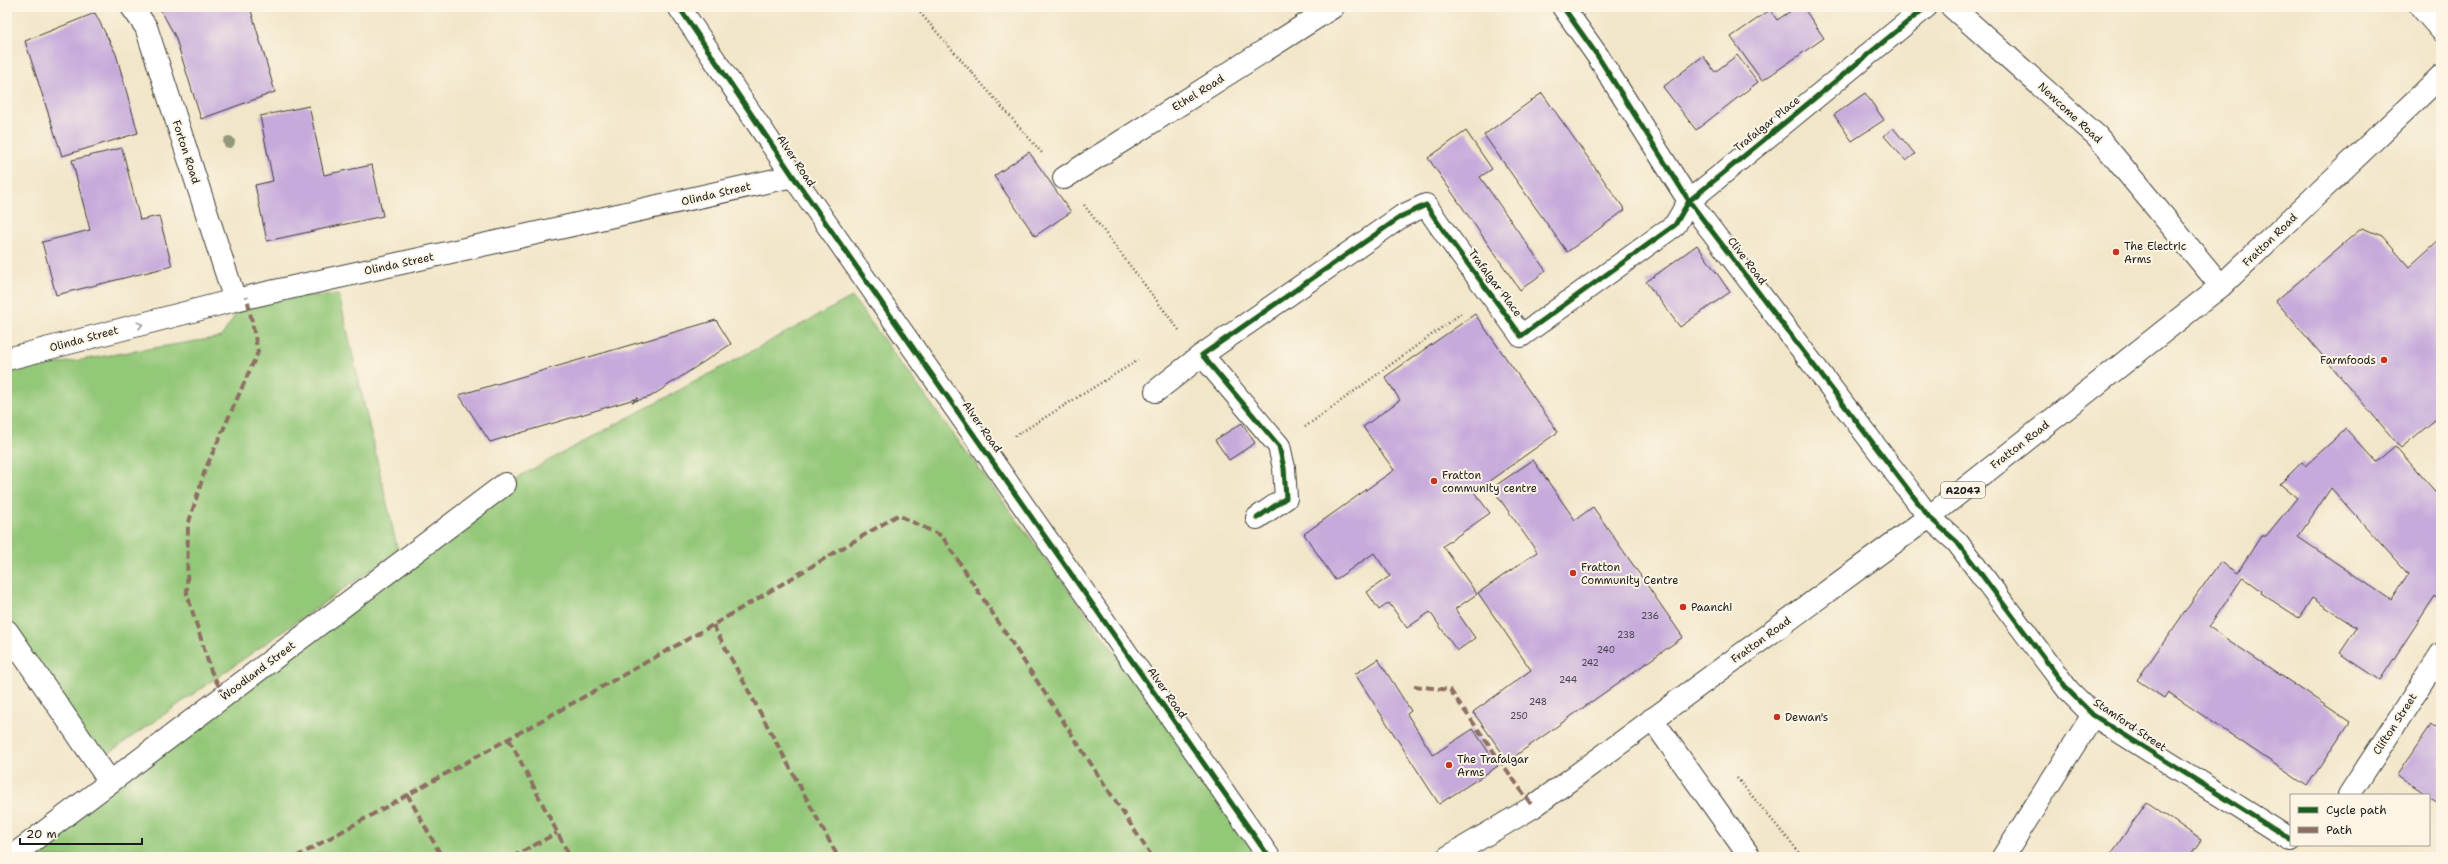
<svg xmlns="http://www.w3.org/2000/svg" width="2448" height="864" viewBox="0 0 2448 864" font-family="'Shantell Sans',sans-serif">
<rect width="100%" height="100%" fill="#fcf5e5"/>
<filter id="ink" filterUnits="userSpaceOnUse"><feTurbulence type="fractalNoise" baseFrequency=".025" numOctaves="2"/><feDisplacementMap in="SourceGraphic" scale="8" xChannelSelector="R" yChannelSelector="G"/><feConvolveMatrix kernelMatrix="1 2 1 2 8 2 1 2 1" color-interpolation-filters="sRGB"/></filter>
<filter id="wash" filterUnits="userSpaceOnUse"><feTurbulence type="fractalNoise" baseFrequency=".012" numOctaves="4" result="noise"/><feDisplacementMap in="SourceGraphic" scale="16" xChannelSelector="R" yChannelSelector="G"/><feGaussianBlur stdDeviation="0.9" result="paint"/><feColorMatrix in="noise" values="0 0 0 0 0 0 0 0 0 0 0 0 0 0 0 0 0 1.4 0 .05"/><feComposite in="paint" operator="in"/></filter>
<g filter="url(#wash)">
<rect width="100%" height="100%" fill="#f2e6c9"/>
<path fill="#94c879" stroke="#58724a" d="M339,295l59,256 -302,211 -89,-131v-259l214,-35 26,-40z
M852,297l414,560h-1255l494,-373z"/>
<g id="blocks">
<path fill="#c6aadb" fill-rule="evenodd" d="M159,7h91l25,85 -74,27 -26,-83z
M1797,7h6l21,31 -62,43 -31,-44 39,-27 7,10z
M95,13l21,41 22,79 -76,23 -37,-115z
M1737,55l21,27 -62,48 -33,-43 40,-31 12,16z
M1542,93l83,117 -58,42 -83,-117z
M1865,93l19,27 -32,21 -18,-26z
M309,106l15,69 48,-10 11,51 -116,25 -12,-56 18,-4 -13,-65z
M1893,128l22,26 -9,7 -22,-25z
M1466,131l26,38 -12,8 66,94 -26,19 -92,-132z
M122,148l18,72 19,-4 13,50 -116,29 -14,-53 48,-12 -18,-70z
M1029,152l42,60 -36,24 -41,-60z
M2362,228l20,8 27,31 32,-29v177l-40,33 -125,-147z
M1697,245l33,47 -50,35 -34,-45z
M1475,314l83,118 -84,60 16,21 -47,33 34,48 -22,15 20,29 -18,13 -27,-39 -23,16 -18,-25 -10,7 -12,-18 23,-16 -16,-23 -39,27 -31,-46 90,-64 -31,-43 37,-27 -15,-23z
M716,320l15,24 -81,53 -18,5 6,-4 -148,44 -31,-47z
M1242,423l13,20 -26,17 -14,-20z
M2346,429l30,33 19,-16 46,52v104l-6,-6 -55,84 -40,-27 17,-25 -45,-30 -13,20 -38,-25 1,-2 -19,-14 -34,50 141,95 -43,64 -139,-94 -4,6 -27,-18 83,-118 17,11 24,-37h5l31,-38 -17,-14 22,-22 3,4zM2331,488l77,86 -17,26 -93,-63z
M1533,460l42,60 18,-13 90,130 -175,124 -35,-49 58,-42 -53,-77 59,-41 -45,-64z
M1378,659l33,52 -4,3 26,41 40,-26 25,37 -59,38 -84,-130z
M2431,725l10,7v72l-44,-29z
M2147,802l54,38 -12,17h-80z"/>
</g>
</g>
<g filter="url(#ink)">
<use href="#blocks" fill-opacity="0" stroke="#3c3a36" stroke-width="1"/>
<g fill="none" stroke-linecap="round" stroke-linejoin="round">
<defs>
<path id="service" d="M7,631l103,151
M1652,719l98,138"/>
<path id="minor" d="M132,7l14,20 89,273
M679,7l114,169 476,681
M1563,7l34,48 92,146 240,316 28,25 111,148 25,25 198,125
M1952,7l145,129 124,150
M2421,7l20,23
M1064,178l269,-171
M7,359l228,-59 558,-124
M1156,391l46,-36
M1257,518l29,-20 -2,-30 -5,-22 -77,-91 200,-139 24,-11c29,45 64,86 95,131l154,-111 14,-24 237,-194
M2349,795l92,-141
M11,857l494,-373
M2003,857l90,-142"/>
<path id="primary" d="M1448,857l85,-50 396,-290 292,-231 220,-210"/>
</defs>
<use href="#service" stroke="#3c3a36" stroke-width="24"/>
<use href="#minor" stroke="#3c3a36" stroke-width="24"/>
<use href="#primary" stroke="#3c3a36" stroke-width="24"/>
<path stroke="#3c3a36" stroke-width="2.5" stroke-dasharray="1 3" stroke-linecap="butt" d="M915,7l127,146
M1084,205l95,125
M1305,427l158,-115
M1015,436l123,-76
M1737,778l66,79"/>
<use href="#service" stroke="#fff" stroke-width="22"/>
<use href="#minor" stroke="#fff" stroke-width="22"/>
<use href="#primary" stroke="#fff" stroke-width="22"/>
<path stroke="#8d6e63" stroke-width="4" stroke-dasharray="8 4" stroke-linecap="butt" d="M713,625l125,232
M1414,686l36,4 83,117
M224,696l-13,-25 -24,-77 1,-69 17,-55 53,-118 -11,-55
M509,739l61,118
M407,794l35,63
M296,857l417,-232 185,-110 44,21 210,321
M512,857l45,-24"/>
<defs>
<path id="cycleway" d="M679,7l114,169 476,681
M1563,7l34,48 92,146 240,316 28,25 111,148 25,25 198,125
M1257,518l29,-20 -2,-30 -5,-22 -77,-91 200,-139 24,-11c29,45 64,86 95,131l154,-111 14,-24 237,-194"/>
</defs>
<use href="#cycleway" stroke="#fcf5e5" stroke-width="8"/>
<use href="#cycleway" stroke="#1b5e20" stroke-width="5"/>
</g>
<circle fill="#93987c" cx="229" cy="142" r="6"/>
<defs><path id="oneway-chevron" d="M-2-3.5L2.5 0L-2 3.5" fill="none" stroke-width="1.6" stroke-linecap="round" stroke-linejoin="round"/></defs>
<use stroke="#999" href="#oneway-chevron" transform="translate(140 325) rotate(-15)"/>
</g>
<g fill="#c8321e" stroke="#fcf5e5" stroke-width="1.5">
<circle cx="2116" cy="252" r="4"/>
<circle cx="2384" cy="360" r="4"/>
<circle cx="1434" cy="481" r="4"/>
<circle cx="1573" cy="573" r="4"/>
<circle cx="1683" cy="607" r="4"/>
<circle cx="1777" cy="717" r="4"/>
<circle cx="1449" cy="765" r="4"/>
</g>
<g text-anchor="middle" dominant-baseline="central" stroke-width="4" stroke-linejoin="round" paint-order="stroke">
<g font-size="9" fill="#46404c">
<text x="1650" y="616">236</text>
<text x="1626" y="635">238</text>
<text x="1606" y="650">240</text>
<text x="1590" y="663">242</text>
<text x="1568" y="680">244</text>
<text x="1538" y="702">248</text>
<text x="1519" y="716">250</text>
</g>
<rect fill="#fcf5e5" stroke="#5f5d58" stroke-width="1" x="1941" y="482" width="44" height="16" rx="3"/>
<g font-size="10" font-weight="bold" fill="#1c1c1c">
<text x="1963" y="490">A2047</text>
</g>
<g font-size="11" fill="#1c1c1c" stroke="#fcf5e5">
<text transform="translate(1198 93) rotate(-32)">Ethel Road</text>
<text transform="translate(2070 113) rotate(43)">Newcome Road</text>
<text transform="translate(1767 124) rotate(-39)">Trafalgar Place</text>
<text transform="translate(186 152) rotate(72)">Forton Road</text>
<text transform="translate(796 161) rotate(56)">Alver Road</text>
<text transform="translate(716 194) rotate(-13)">Olinda Street</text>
<text transform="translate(2270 240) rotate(-44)">Fratton Road</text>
<text transform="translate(1747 261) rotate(53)">Clive Road</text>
<text transform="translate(399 264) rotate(-12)">Olinda Street</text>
<text transform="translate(1495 283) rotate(53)">Trafalgar Place</text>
<text transform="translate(84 339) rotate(-15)">Olinda Street</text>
<text transform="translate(982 427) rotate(55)">Alver Road</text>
<text transform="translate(2020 445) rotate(-38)">Fratton Road</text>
<text transform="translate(1761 640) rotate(-36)">Fratton Road</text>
<text transform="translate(258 671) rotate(-37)">Woodland Street</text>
<text transform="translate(1167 693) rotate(55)">Alver Road</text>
<text transform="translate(2395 724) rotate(-57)">Clifton Street</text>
<text transform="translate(2130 725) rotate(34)">Stamford Street</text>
</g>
<g font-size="11" fill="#1c1c1c" stroke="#fcf5e5" text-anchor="start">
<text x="2124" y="246">The Electric<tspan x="2124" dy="13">Arms</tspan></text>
<text x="2376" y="360" text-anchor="end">Farmfoods</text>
<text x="1442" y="475">Fratton<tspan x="1442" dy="13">community centre</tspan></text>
<text x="1581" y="567">Fratton<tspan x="1581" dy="13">Community Centre</tspan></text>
<text x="1691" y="607">Paanchi</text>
<text x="1785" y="717">Dewan's</text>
<text x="1457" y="759">The Trafalgar<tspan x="1457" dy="13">Arms</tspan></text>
</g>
</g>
<rect width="2448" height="864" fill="none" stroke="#fcf5e5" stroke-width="24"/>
<rect x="2290" y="794" width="140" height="52" fill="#fcf5e5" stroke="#a29e95"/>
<rect x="2298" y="807" width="20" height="6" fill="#1b5e20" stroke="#a29e95"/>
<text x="2326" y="814" font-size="12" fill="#1c1c1c">Cycle path</text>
<rect x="2298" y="827" width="20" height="6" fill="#8d6e63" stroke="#a29e95"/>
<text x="2326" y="834" font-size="12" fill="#1c1c1c">Path</text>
<path d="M20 838v6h122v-6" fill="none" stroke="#1c1c1c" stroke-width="2"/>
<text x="26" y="838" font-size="12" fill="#1c1c1c" stroke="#fcf5e5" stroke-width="3" paint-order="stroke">20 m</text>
</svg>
